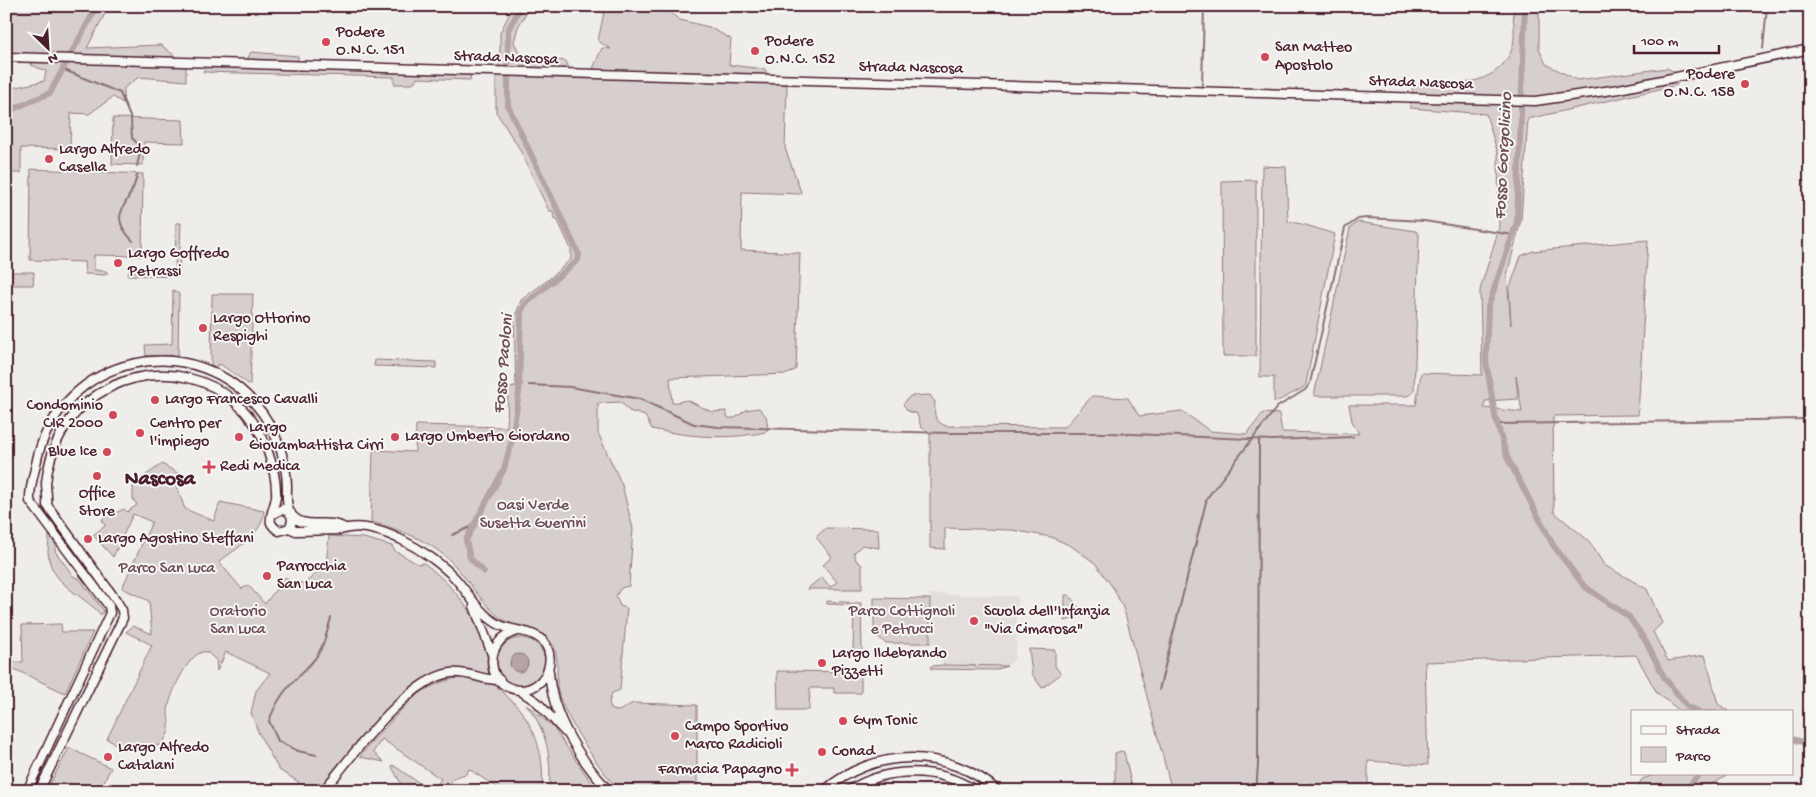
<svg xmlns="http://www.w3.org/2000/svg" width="1816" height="797" viewBox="0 0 1816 797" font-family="'Gochi Hand',sans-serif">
<rect width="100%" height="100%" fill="#efedea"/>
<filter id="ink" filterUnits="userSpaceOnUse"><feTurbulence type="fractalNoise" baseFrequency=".02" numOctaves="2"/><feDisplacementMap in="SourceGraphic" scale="10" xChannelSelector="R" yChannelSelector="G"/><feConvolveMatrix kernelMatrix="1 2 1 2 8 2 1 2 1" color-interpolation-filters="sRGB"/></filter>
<g filter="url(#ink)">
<path fill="#e3dedc" d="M930,594l88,2 -2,55 -2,9 -7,6 -65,-1 -1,-21 -11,-1z"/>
<path fill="#d7cfce" stroke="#90777c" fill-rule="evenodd" d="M6,6h103l-22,42 74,-3 25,20v16l-47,-4 -15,11 -1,15 -10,-6 -24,17 -18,-1 -1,36 -49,-1v25h-15v-86l1,2 37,-8 2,-10 -15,-6 4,-11 -29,-1z
M513,6h17l-12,21 -4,15 7,15 45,4 7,17h16l13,-30 9,1 -13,-8 6,-29 5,-4 18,-1 43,6 10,7 29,7 22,12 -2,26 36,4 6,14 14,1 2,2 -2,62 16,44 -1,2 -58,-2 -1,58 59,3 -4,116 -8,5 -118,4 2,25 15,-3 25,12 14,-1 2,7h7l11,-8 13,-2 7,8 2,12 -2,4c-39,8 -75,5 -114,-3l-7,-13 -16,-5 -8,-9 -23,1v30l24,52 11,44 -4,57 -8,2 -5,8 4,10 7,2 -7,82 -8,3 -3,10 3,7 7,1 14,-8 64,2v86h-77c-18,-17 -56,-75 -62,-99 -3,-14 2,-31 -4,-45 -11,-22 -34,-17 -52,-28 -19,-14 -30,-34 -45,-51 -23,-26 -54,-38 -86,-46l2,-72 42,2 1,-27 91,2 1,-38 8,-3 -2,-66 7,-20 28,-21 22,-20v-10l-14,-30h-3l-1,-8h-4l-30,-63 -23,-36v-37l4,-14v-28z
M1513,6h26v43l7,15 31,16 90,-12 9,5 1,12 -149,34 -7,101 -14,55 4,50 -2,-35 12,-34 12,-5 115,-11 -10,175 -85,1 1,96 35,29 15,24 43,24 15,34 -9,9 15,29 37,-6 13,49 11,7h-49l-23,-18 -21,-38 -211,7 3,103 -60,-4v30h-41l-15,-8 -21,8h-119l-48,-181 -10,-21 -19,-26 -24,-17 -20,-9 -39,-7 -67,-2v21l-15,-1v-115l-9,-6 -4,-13 -9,-3 -5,-7 7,-8 20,-1 5,7c-1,13 -1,19 11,24l119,1 27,-31 36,2 11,18 43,-5 28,20 37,3 16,-21 16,1 3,18 77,2 -7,-13 -3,-16h67l5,-32 61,2 -2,-85 19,-62 -1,-74 -12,-40 -76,-6 3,-23c35,0 84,4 99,-36 4,-11 1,-30 1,-43zM1516,376l6,36 -38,-4 1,-7 33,-2z
M251,52l47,4v11l173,6 -1,7 -53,-2 -4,6h-19v-7l-191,-5 3,-6 37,1z
M113,118l70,2 1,23 -40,-1 -1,23 -31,-1z
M1262,166l24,1 2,55c17,1 31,8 47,12l-29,150 -3,4 -29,15v-26h-14z
M31,169l112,5 -1,82 -48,-1v15l12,1 2,3 -3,1 -20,-1 -1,-12 -54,-2z
M1256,180v176h-33l-1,-175z
M1358,222l58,9 3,4 -5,157 -7,4h-93l36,-168z
M176,223h5l-2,54 -51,-2 1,-4 13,1v3h33z
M13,272h21l-1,13h-27v-6z
M173,290l6,4 -1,61 -32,1 -1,-11 27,-1z
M212,294h41l-3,91 -30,-21 -5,3 -4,-2z
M375,360l61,2v6l-62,-2z
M162,464l17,10 -3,11 9,24 29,12 6,-19 44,9c-1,24 -28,37 -45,51l23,27 6,-4 17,19 20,-27 7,5 13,1 21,-18 3,-29 35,2 28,8 3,5 23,13 6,-1c27,21 52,50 62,84 2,9 0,18 3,27 -5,1 -11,-3 -17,-4 -11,-3 -24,-1 -35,3 -35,10 -93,88 -118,118h-26l6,-9 -20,-12 -20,-36 -8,-21 5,-22 14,-18 -44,-21 -9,19 -1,-11 -9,-8c-16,-4 -35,38 -38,53 -4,16 7,21 -8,40l-35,5 -19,-11 45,-94 -26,-13 7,-6 19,8 -3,-33 -27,-13 30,-66 -19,-8 -20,43 -20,-22 12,-9 -3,-7 22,-10 3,3 10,-7 -4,-6v-15z
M826,528l52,1 1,19 -17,-3 -8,8 2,7 6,5v24h-55l15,-12 8,10 7,-5 -14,-17 9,-8 -16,-20z
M49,535l7,10 -1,6 19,26 5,1 25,33 -3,4c-16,-19 -47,-29 -52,-56 -2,-8 0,-17 0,-24z
M1065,595h4l15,20 -19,6z
M874,598l56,1v44h-45l-11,-10z
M827,601l34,2 1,51h-9l1,-49 -27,-1z
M61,624l1,8h31l-28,61 -55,-26 -1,-5h14l-1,-37z
M497 662a24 24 0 1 1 48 0a24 24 0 1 1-48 0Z
M1029,649l26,1v16l6,8 -19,14 -10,-14z
M942,665l65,1 -12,4 -64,-1v-3z
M777,671l84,1v21h-27v-5h-24l-1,22h-31z
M463,677c8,2 19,2 27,5 7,4 12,9 18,15 27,25 37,57 34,94h-40l-33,-22 -3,5 -11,3 -10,14h-13l9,-12 -59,-40 -9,13 11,10 -24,-5c7,-10 16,-20 25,-29 24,-28 40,-45 78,-51z
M526,704l27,23 44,64h-48c3,-34 -2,-61 -23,-87z
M69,748l42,20 -12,23h-41l-9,-5z
M1121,751l3,1 9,39h-18v-38z
M393,765l38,26h-26l-13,-24z
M1660,773h67l-2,4 -27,14h-63l7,-12z"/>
<path fill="#b4a4a5" stroke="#8a6f74" d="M510 663a9 9 0 1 1 18 0a9 9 0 1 1-18 0Z"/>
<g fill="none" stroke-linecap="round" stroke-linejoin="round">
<path stroke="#8a6f74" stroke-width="2" d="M1763,49l4,-43
M62,69l58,24 11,26 1,19 7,7 1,8 -3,13
M1202,86l2,-80
M133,241c-29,-29 -1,-35 4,-66
M520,384h2
M529,385l41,2 70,12 54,25 24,3 230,6h161l163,7 81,-3
M1497,424l313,-5
M452,535l21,-9
M1159,690l48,-192 70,-91 28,-17 5,-7 35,-155 13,-9 8,-1 58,3 89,14
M317,755l-19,-4 -20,-10 -9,-20c12,-32 23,-36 44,-60 10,-11 14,-29 18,-43
M1256,791l2,-26 1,-324"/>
<path stroke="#b4a4a5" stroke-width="6" d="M1525,6l-8,216 -29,85 -2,54 9,55 12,41 46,88 31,41 45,31 16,23 19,37 23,29 11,5
M6,112l44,-19 47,-87
M484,572l-14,-14 -4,-18 38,-71 8,-30 7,-47 2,-80 4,-8 53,-44 1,-5 -71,-149v-76l13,-24
M1792,739l18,5
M1676,791l13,-5 11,-13"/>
<defs>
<path id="secondary" d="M6,57l1529,44 84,-12 191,-40
M273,514l9,-5c8,2 12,11 20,13 14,4 30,-2 43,6
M289,528l7,3 44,-1c34,-13 91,23 114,47 15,16 24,36 44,47 14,8 33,5 45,17 16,19 1,50 -24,49 -35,-3 -36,-52 -1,-59
M474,606l18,48
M549,671c2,43 31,89 60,120
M519,690l18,12 28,30
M27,791l83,-178 -1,-7 -79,-105c-1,-11 4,-27 6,-37 22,-110 162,-141 227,-50 14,21 23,45 24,71 0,9 -1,18 2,26
M39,791l84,-173 -1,-8 -6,-10 -69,-95c1,-8 -1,-14 -1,-22 3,-30 16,-60 40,-80 61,-51 153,-31 181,46 5,14 10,33 9,48 -1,8 -7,19 -5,26 2,4 5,6 8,8l10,-3 3,-6 -1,-9
M323,791c29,-34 83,-112 128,-118 18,-2 32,8 49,7
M824,791c50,-44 125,-44 174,0
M848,791c39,-25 90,-25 128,0"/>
</defs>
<use href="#secondary" stroke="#4a1f2b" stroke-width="11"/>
<use href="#secondary" stroke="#f6f6f2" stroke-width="8"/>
</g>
</g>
<g fill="#d1495b" stroke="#f6f6f2" stroke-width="2">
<circle cx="326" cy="42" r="5"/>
<circle cx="755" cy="51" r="5"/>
<circle cx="1265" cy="57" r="5"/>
<circle cx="1745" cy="84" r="5"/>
<circle cx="49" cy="159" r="5"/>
<circle cx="118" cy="263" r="5"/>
<circle cx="203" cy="328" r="5"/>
<circle cx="155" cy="400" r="5"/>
<circle cx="113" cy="415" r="5"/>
<circle cx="140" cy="433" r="5"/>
<circle cx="239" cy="437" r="5"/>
<circle cx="395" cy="437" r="5"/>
<circle cx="107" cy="452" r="5"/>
<path d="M206.5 459.5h5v5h5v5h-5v5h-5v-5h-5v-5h5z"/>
<circle cx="97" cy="476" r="5"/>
<circle cx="88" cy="539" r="5"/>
<circle cx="267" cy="576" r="5"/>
<circle cx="974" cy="621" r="5"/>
<circle cx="822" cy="663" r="5"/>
<circle cx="843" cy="721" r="5"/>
<circle cx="675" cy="736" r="5"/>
<circle cx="822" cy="752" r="5"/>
<circle cx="108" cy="757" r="5"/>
<path d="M789.5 762.5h5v5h5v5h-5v5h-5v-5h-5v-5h5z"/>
</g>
<g text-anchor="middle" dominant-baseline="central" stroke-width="4" stroke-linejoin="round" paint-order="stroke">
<g font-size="16" fill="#4a1f2b" stroke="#f6f6f2" text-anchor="start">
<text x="336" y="33">Podere<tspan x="336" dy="18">O.N.C. 151</tspan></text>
<text x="765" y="42">Podere<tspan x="765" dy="18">O.N.C. 152</tspan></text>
<text x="1275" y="48">San Matteo<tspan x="1275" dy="18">Apostolo</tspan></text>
<text x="1735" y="75" text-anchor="end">Podere<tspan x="1735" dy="18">O.N.C. 158</tspan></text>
<text x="59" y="150">Largo Alfredo<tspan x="59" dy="18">Casella</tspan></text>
<text x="128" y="254">Largo Goffredo<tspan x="128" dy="18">Petrassi</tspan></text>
<text x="213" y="319">Largo Ottorino<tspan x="213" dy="18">Respighi</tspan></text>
<text x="165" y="400">Largo Francesco Cavalli</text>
<text x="103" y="406" text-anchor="end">Condominio<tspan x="103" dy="18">CIR 2000</tspan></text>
<text x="150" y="424">Centro per<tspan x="150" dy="18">l'impiego</tspan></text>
<text x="249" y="428">Largo<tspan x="249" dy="18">Giovambattista Cirri</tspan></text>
<text x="405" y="437">Largo Umberto Giordano</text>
<text x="97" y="452" text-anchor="end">Blue Ice</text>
<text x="220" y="467">Redi Medica</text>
<text x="97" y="494" text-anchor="middle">Office<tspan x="97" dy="18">Store</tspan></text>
<text x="98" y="539">Largo Agostino Steffani</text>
<text x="277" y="567">Parrocchia<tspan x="277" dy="18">San Luca</tspan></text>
<text x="984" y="612">Scuola dell'Infanzia<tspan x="984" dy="18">"Via Cimarosa"</tspan></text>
<text x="832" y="654">Largo Ildebrando<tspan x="832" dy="18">Pizzetti</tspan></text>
<text x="853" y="721">Gym Tonic</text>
<text x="685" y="727">Campo Sportivo<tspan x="685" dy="18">Marco Radicioli</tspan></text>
<text x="118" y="748">Largo Alfredo<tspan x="118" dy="18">Catalani</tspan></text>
<text x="832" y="752">Conad</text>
<text x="782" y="770" text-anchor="end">Farmacia Papagno</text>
</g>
<g font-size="16" fill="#4a1f2b" stroke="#f6f6f2">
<text transform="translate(506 59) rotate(2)">Strada Nascosa</text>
<text transform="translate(911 69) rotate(1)">Strada Nascosa</text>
<text transform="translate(1421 84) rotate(2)">Strada Nascosa</text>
</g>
<g font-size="16" fill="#6d4b54" stroke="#f6f6f2">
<text x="533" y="506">Oasi Verde<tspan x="533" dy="18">Susetta Guerrini</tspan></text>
<text x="167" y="569">Parco San Luca</text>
<text x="238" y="612">Oratorio<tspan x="238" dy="18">San Luca</tspan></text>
<text x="902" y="612">Parco Cottignoli<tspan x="902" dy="18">e Petrucci</tspan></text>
</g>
<g font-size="18" font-style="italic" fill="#6f4e56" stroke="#f6f6f2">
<text transform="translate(1504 156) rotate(-87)">Fosso Gorgolicino</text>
<text transform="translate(504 364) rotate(-85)">Fosso Paoloni</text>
</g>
<g font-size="21" font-weight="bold" fill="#4a1f2b" stroke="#f6f6f2">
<text x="160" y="480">Nascosa</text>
</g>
</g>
<rect width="1816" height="797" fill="none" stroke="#f6f6f2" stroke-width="25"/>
<rect x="12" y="12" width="1791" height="772" fill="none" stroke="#4a1f2b" stroke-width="2" filter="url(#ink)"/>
<rect x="1631" y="710" width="162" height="65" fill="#f6f6f2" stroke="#b1a0a2"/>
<rect x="1641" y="726" width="25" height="8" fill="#f6f6f2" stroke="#b1a0a2"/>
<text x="1676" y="734" font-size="15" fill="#4a1f2b">Strada</text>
<rect x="1641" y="747" width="25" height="15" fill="#d7cfce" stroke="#b1a0a2"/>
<text x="1676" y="760" font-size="15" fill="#4a1f2b">Parco</text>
<g transform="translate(48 48) rotate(155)" stroke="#f6f6f2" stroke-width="4" paint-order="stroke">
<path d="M0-4L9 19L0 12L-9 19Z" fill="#4a1f2b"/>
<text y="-8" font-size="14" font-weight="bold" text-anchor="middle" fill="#4a1f2b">N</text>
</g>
<path d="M1634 45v8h85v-8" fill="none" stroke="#4a1f2b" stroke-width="2.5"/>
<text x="1641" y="45" font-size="15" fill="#4a1f2b" stroke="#f6f6f2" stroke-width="4" paint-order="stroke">100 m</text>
</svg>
